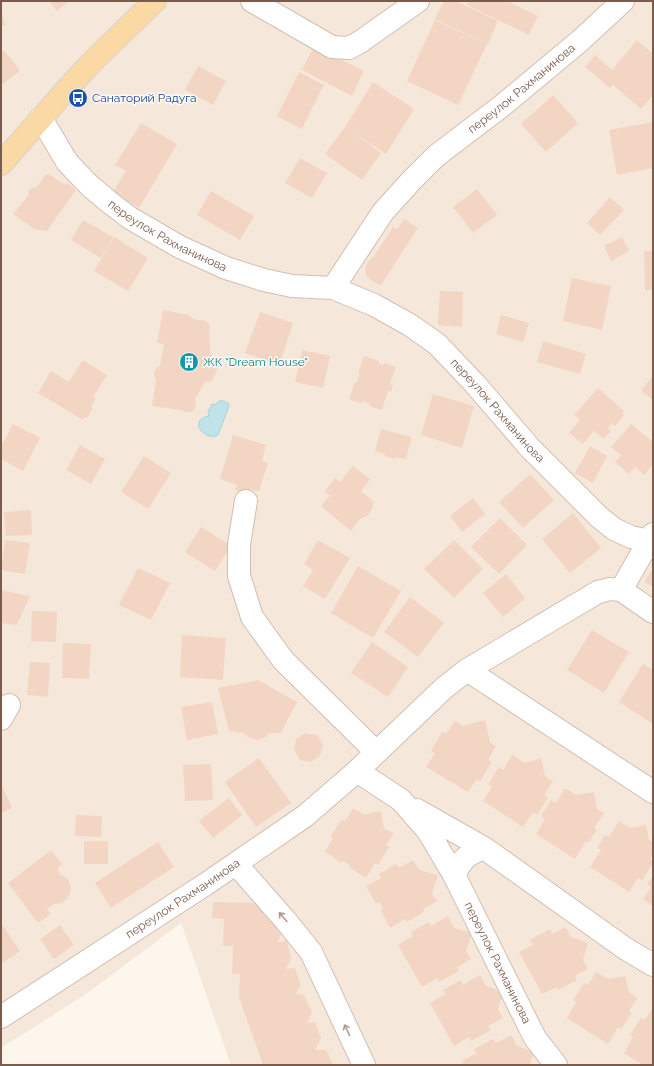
<svg xmlns="http://www.w3.org/2000/svg" width="654" height="1066" viewBox="0 0 654 1066" font-family="Raleway,sans-serif">
<rect width="100%" height="100%" fill="#fdf6ec"/>
<path fill="#f5e8da" d="M1,1h652v1064h-422l-50,-142 -95,71 -85,54z"/>
<path fill="#bfe3e8" stroke="#a5d3da" d="M219,401h5l4,2 1,3 -11,29c-13,7 -31,-15 -9,-19l-1,-4 4,-8 3,1z"/>
<path fill="#f3d5c3" d="M49,1h20l-12,10z
M444,1h12l42,20 -10,23 -53,-25z
M469,1h38l31,15 -9,19 -62,-30z
M1,12l4,13 -4,1z
M435,20l52,24 -29,61 -51,-24z
M637,40l16,14v41l-12,14 -28,-24 -3,3 -25,-21 10,-12 17,15z
M314,46l50,25 -12,25 -50,-26z
M4,50l16,21 -19,14v-33z
M198,66l28,15 -13,24 -28,-15z
M299,72l25,13 -22,44 -25,-13z
M373,82l41,27 -28,45 -34,-22 29,21 -19,27 -37,-26 20,-27z
M553,95l25,28 -32,29 -25,-28z
M653,122v46l-36,7 -8,-45z
M141,123l36,21 -38,64 -26,-16 13,-21 -11,-6z
M300,158l27,15 -15,25 -27,-15z
M49,174l16,11 2,-2 9,7 -29,41 -13,-2 -21,-15 15,-18 1,-6 3,-2 5,-1 8,-12z
M477,189l20,26 -24,18 -20,-26z
M211,191l43,25 -14,24 -43,-25z
M610,197l14,13 -24,25 -13,-12z
M404,219l14,9 -37,57 -6,-2 -8,-6 -2,-7 1,-5 4,-5 4,-4 19,-29 4,2z
M83,220l30,17 -12,21 -30,-18z
M114,237l34,21 -20,33 -34,-20z
M622,237l7,14 -18,10 -7,-15z
M644,251h9v39h-8z
M572,278l39,8 -9,44 -39,-9z
M440,291l23,1 -1,35 -24,-2z
M163,310l26,5 4,4 12,2 4,3 1,3 -1,7 2,24 5,-1 1,14 -6,11h-6l-10,17 1,6 -2,5 -3,2h-5l-5,-2 -29,-4 4,-27 -2,-3v-3l3,-6 3,-1 4,-22 -7,-1z
M260,312l33,11 -14,42 -34,-12z
M501,315l28,8 -6,19 -27,-8z
M543,341l43,13 -6,20 -43,-12z
M302,350l28,6 -7,32 -28,-6z
M364,356l15,5v3l4,2 1,-3 12,4 -6,17 3,1 -2,7 -3,-1 -6,19 -13,-4 1,-2 -8,-3v3l-13,-5 6,-17h2l3,-8 -2,-1z
M83,360l24,15 -14,22 3,2 -5,7 2,2 -6,10 -2,-1 -2,3 -45,-27 13,-22 18,11z
M653,375v25l-12,-9z
M598,388l26,23 -2,2 2,2 -9,11 -3,-3 -4,5 3,3 -7,8 -10,-8 -11,13 -14,-11 11,-13 -6,-5z
M433,394l41,12 -12,42 -41,-13z
M13,424l27,14 -17,33 -22,-12v-12z
M631,424l22,18v23l-9,10 -9,-8 -6,7 -14,-12 6,-7 -10,-8z
M381,429l31,8 -6,22 -11,-2v2l-10,-3v-2l-10,-3z
M233,435l33,10 -4,16 6,2 -9,28 -9,-2 -2,5 -13,-4 2,-5 -17,-6z
M80,445l25,14 -14,25 -25,-14z
M590,446l17,10 -14,27 -18,-10z
M144,456l27,17 -23,36 -27,-17z
M353,466l17,13 -9,12 13,11 -2,7 -5,7 -7,3 -9,12 -30,-25 9,-10 -5,-5 10,-13 5,4z
M530,474l24,26 -31,28 -24,-26z
M473,498l12,16 -23,18 -12,-16z
M31,510l1,25 -26,1 -2,-24z
M573,513l28,35 -31,25 -28,-34z
M500,518l27,27 -28,29 -28,-27z
M201,527l30,19 -16,25 -30,-19z
M5,540l25,3 -5,31 -24,-4z
M318,540l32,18 -25,41 -22,-13 10,-16 -9,-6z
M454,540l29,29 -29,29 -30,-29z
M358,566l43,25 -28,47 -42,-25z
M138,568l32,15 -19,37 -32,-15z
M653,568v19l-9,-5z
M506,574l19,24 -22,19 -20,-24z
M1,590l29,6 -13,29 -16,-2z
M410,597l34,26 -26,34 -34,-25z
M32,611l25,1 -1,30 -25,-1z
M592,630l37,22 -25,41 -37,-23z
M182,635l44,3 -3,42 -43,-3z
M372,642l36,25 -20,30 -37,-24z
M63,643l28,1 -2,35 -27,-1z
M30,662l20,1 -2,34 -21,-2z
M643,664l10,6v54l-34,-22z
M258,680l39,22 -16,31h-12l-5,5 -8,2 -8,-3 -5,-4 -14,-2 -11,-43z
M212,702l6,32 -31,6 -6,-33z
M485,720l5,22 6,4 -8,14 4,2 -12,19 -3,-2 -9,13 -42,-25 9,-14 -4,-2 11,-19 4,2 9,-13 8,5z
M306,733l11,2 6,10 -3,11 -9,6 -11,-2 -6,-10 2,-11z
M512,755l13,8 16,-5 4,18 8,5 -9,14 4,3 -11,17 -4,-3 -10,15 -40,-26 9,-14 -4,-3 11,-17 4,3z
M259,758l32,45 -35,24 -31,-45z
M211,764l2,36 -28,1 -2,-36z
M1,784l11,24 -11,5z
M565,788l11,7 18,-3 3,17 7,4 -10,15 3,2 -8,12 -3,-1 -11,18 -39,-25 9,-15 -4,-3 10,-16 5,3z
M229,798l13,17 -29,23 -14,-17z
M353,808l11,7 17,-4 3,17 10,6 -8,11 3,2 -11,18 -3,-2 -9,15 -17,-11 1,-2 -7,-4 -1,2 -17,-11 8,-14 -3,-1 12,-18 3,2z
M76,815l26,1 -1,21 -26,-1z
M619,821l11,7 16,-3 3,15 4,2v12l-3,5 3,2v2l-11,18 -4,-3 -9,14 -39,-25 11,-17 -4,-2 8,-13 4,2z
M84,841h24v23h-24z
M158,842l16,25 -63,41 -16,-25z
M51,850l11,14 -5,5 4,6 6,3 4,8 -1,7 -3,6 -6,4 -7,1 -7,5 4,5 -13,9 -30,-40z
M413,860l6,10 19,5 -6,19 5,7 -14,8 2,2 -18,11 -2,-3 -15,9 -9,-17 2,-2 -4,-7 -3,2 -10,-18 15,-8 -2,-4 17,-10 3,4z
M653,875v31l-10,-7 8,-12 -4,-3z
M213,902l40,1 22,13 7,17 -5,10 10,-3 4,19 -5,10 9,-1 6,17 -6,9 9,1 8,17 -5,11 8,-1 6,16 -6,12h11l7,14 -1,1h-69l-24,-68 1,-23h-8l1,-28h-10l1,-27 -12,-1z
M448,916l6,12 18,5 -6,18 5,8 -14,8 2,4 -20,11 -2,-4 -15,9 -24,-42 15,-9 -2,-4 18,-10 2,4z
M1,923l19,28 -19,13z
M60,925l14,20 -20,14 -14,-20z
M565,927l6,10 17,6 -5,17 5,9 -13,7 2,4 -19,10 -1,-3 -15,7 -23,-42 14,-7 -3,-5 20,-11 2,5z
M596,972l12,7 17,-3 4,16 8,6 -8,13 3,2 -11,16 -3,-2 -10,17 -41,-26 9,-16 -3,-2 11,-17 4,2z
M480,975l6,11 17,6 -5,18 5,8 -15,8 3,4 -20,11 -2,-4 -15,9 -24,-43 15,-9 -2,-4 18,-10 2,5z
M653,1007v58h-10l-19,-12 9,-16 -3,-2 11,-17 4,2z
M511,1035l6,11 17,6 -4,13h-66l-2,-4 15,-8 -3,-4 19,-10 3,4z"/>
<g fill="none" stroke-linecap="round" stroke-linejoin="round">
<defs>
<g id="minor">
<path d="M252,1l80,46 17,1 11,-6 58,-41"/>
<path id="s1" d="M41,118l26,44 22,23 20,17 21,16 50,29 46,21 38,12 28,6 41,2 41,17 36,20 27,19 38,40 55,64 69,69 15,12 17,8 22,5"/>
<path id="s2" d="M333,288l50,-76 28,-31 25,-25 67,-51 78,-65 42,-39"/>
<path d="M246,501l-7,43v32l13,41 31,43 93,92"/>
<path d="M621,590l32,-56"/>
<path d="M467,670l186,122"/>
<path d="M1,719l8,-14"/>
<path id="s3" d="M357,771l44,29 27,31 26,44 81,163 21,27"/>
<path d="M417,810l67,38 142,101 27,16"/>
<path d="M236,864l50,57 25,31 53,113"/>
<path d="M454,875c9,-17 12,-20 30,-27"/>
<path id="s4" d="M1,1017l205,-133 99,-68 52,-45 87,-83 23,-18 131,-78 12,-3 11,1 32,22"/>
</g>
<path id="major" d="M1,164l66,-75 25,-27 63,-61"/>
</defs>
<use href="#minor" stroke="#d1beb0" stroke-width="24"/>
<use href="#major" stroke="#dad1cd" stroke-width="24"/>
<use href="#minor" stroke="#fff" stroke-width="22"/>
<use href="#major" stroke="#fbd9a5" stroke-width="22"/>
</g>
<defs><path id="oneway-shaft" d="M-6 0H5M1.5-3L5.5 0L1.5 3" fill="none" stroke-width="1.6" stroke-linecap="round" stroke-linejoin="round"/></defs>
<g stroke="#af9d94">
<use href="#oneway-shaft" transform="translate(283 917) rotate(-131)"/>
<use href="#oneway-shaft" transform="translate(347 1030) rotate(-115)"/>
</g>
<defs>
<symbol id="bus-disc" viewBox="-11 -11 22 22"><circle r="9.5" fill="#1a4fb4" stroke="#fffaf3"/><path d="M-5-6H5V4H4V6H2V4H-2V6H-4V4H-5ZM-3.5-4V0h7V-4ZM-3.5 1.2v1.5H-2V1.2ZM2 1.2v1.5H3.5V1.2Z" fill="#fff"/></symbol>
<symbol id="building-disc" viewBox="-11 -11 22 22"><circle r="9.5" fill="#0f9aa8" stroke="#fffaf3"/><path d="M-4-6H4V6H1V3H-1V6H-4ZM-2.5-4.3h1.7v1.8h-1.7ZM.8-4.3h1.7v1.8H.8ZM-2.5-1h1.7V.8h-1.7ZM.8-1h1.7V.8H.8Z" fill="#fff"/></symbol>
</defs>
<g fill-rule="evenodd">
<use href="#bus-disc" x="67" y="87" width="22" height="22"/>
<use href="#building-disc" x="178" y="351" width="22" height="22"/>
</g>
<g text-anchor="middle" dominant-baseline="central" stroke-width="3" stroke-linejoin="round" paint-order="stroke">
<g font-size="12" fill="#7a5c4d" stroke="#fffaf3">
<text stroke="none"><textPath href="#s2" startOffset="277">переулок Рахманинова</textPath></text>
<text stroke="none"><textPath href="#s1" startOffset="177">переулок Рахманинова</textPath></text>
<text stroke="none"><textPath href="#s1" startOffset="562">переулок Рахманинова</textPath></text>
<text stroke="none"><textPath href="#s4" startOffset="217">переулок Рахманинова</textPath></text>
<text stroke="none"><textPath href="#s3" startOffset="243">переулок Рахманинова</textPath></text>
</g>
<g font-size="12" fill="#164399" stroke="#fffaf3" text-anchor="start">
<text x="92" y="98">Санаторий Радуга</text>
</g>
<g font-size="12" fill="#0d838f" stroke="#fffaf3" text-anchor="start">
<text x="203" y="362">ЖК "Dream House"</text>
</g>
</g>
<rect width="654" height="1066" fill="none" stroke="#7a5c4d" stroke-width="4"/>
</svg>
